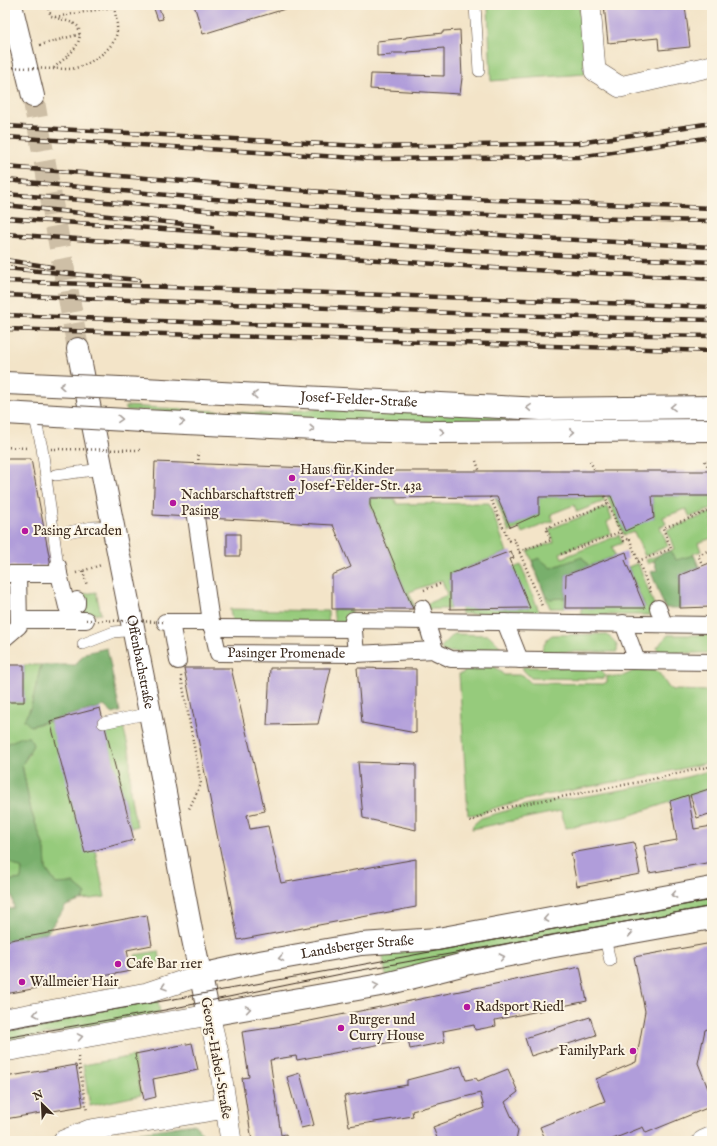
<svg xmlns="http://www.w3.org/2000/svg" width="717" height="1146" viewBox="0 0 717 1146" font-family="'IM FELL English',serif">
<rect width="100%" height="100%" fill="#fcf5e5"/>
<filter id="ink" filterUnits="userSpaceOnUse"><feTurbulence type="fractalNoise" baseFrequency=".025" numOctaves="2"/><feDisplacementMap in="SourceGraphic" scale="8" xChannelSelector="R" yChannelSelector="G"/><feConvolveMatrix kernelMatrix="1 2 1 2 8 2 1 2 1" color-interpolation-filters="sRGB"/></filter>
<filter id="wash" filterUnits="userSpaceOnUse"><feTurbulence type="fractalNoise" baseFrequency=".012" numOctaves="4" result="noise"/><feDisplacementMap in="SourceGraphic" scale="16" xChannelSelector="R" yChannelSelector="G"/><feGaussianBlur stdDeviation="0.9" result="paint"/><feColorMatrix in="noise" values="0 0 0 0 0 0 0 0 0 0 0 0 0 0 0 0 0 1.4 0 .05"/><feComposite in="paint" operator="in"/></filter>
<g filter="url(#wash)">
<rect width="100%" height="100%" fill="#f3e4c8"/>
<path fill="#96cb7c" stroke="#687a4d" d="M488,5h91l6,69 -94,7z
M126,406l144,8 41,-5h23l378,8v5h-348l-238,-12z
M611,496l43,22 -2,-22h60v13l-22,8 -4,-8 -23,8 3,7 -6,3 8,19 -23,10 -11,-24 -10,3 -17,-38z
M495,497h2l13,30 28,-13 1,-17h64l2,4 -28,11 -3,-7 -23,9 2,7 -31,12 -2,-5 -11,4z
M370,498h24l3,6 92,-1 18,49 -57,22v35h-25l-1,-4 23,-10 -5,-15 -33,12 5,14 -2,1 -42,-102z
M607,507l5,12 -5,3 4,11 -51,20 2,5 57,-23 3,8 -10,4 3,9 -49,19 -1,33h-15l-22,-57 26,-9 -5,-13z
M712,512v26l-14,5 3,8 -8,3 6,13 -19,8 -29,-3 6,-2 -3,-9 -6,3 -2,-4 28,-11 -7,-19z
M638,563l20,52h-77v-7l64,-1 -17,-40z
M521,565l19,49h-78l-1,-6h68l-16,-40z
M96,592l5,22h-17l-5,-19z
M230,609l98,2 1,16h-96z
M333,609l18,1v13l-16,1z
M454,634l35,1 11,11 -1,7 -56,-1 -2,-5z
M604,634c8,4 15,9 13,18h-73l-2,-3 5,-10 5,-4z
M668,635h44v18h-53l-2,-5 6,-8z
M24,665h17l-10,42 -7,13 7,6 19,-5 45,129 10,47 -23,3 4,-6 -13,-11 -17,1 -10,-15 -1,-19 -14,-39 -9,-47 8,-11 -25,-1v-50h19z
M469,667h26l9,8h19l8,8 72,1 4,-2v-6l14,1 15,-7h18l5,3 10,15 4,2 36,1 3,-1v72l-46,10 -125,24 -37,9 -27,9 -9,1 -9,-141 4,-1z
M522,667l78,1 6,8 -4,3 -71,-1 -7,-7z
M123,726l7,28v37l3,19 4,16 -6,2 -26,-98z
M712,770v18l-87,29 -59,11 -5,-17 -89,18 1,-4 8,-7 49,-14 63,-9 79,-14z
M5,860l17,9v10l-17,2z
M712,895v16l-326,66 -4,-27z
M159,951l1,8 -2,4 -17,4 -3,-2 -3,-10z
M157,997l3,16 -155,29v-16z
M134,1056l7,39 -51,11 -7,-41z"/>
<path fill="#78af6c" stroke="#5a6c45" d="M670,551l6,9 18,-5 5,12 -19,8v33h-15l-14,-36 6,-2 -3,-9 4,-6z
M582,557l7,9 -23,9 -1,23 -15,1 -5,-4 -13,-34 7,-3 12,10z
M107,648l13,64 -7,2 -9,-8 -74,20 -6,-6 7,-13 10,-42h34l10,-12z
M22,737h8l3,8 -11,20 9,46 14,39 1,19 10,15 17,-1 13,11 -4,6 -16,6 -19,27 -42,8v-31l9,-2 -5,-27 12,-2 1,-10 -17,-9 1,-44 -1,-64 3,-9z
M194,1124l8,9 1,8h-59l-4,-9z"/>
<g id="blocks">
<path fill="#b09dda" d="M155,5h3l5,14 -5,1 -5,-14z
M194,5h104l-95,29z
M604,5h81l5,42 -31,3 -1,-12 -50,5z
M460,30l2,48 -2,16 -90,-5 1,-15 73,2v-28l-22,2v1l-15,1v1h-15v2l-15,1v-15l29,-3v-1l37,-4v-2z
M5,459h26l20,107h-46z
M155,462l154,6 59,3h344v25h-60l2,22 -29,13 -14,-35 -72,1v17l-29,13 -13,-30 -127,1v7l43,104h-81v-34l19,-8 -18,-42 -180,-10z
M227,534h13v22h-13z
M511,551l3,7 -4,1 20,49 -80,1v-35z
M626,552l2,7 -3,1 20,48h-80l1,-33z
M712,562v45l-32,1v-33z
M5,665h19v37h-19z
M184,668h47l34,143 -18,4 3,14 18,-3 13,57 135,-24v48l-178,33z
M270,668h61l-13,56 -51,1z
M357,668l59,1v64l-54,-10z
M100,708l34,132 -49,13 -35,-132z
M358,762l58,2v66l-53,-12z
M712,788v25l-15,5 -7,-23z
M688,795l6,34 18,-3v36l-63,11 -5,-27 33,-6 -7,-39z
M634,842l6,32 -63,12 -6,-33z
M147,915l5,30 -25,5 4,21 -126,23v-53z
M712,943v84l-7,3 -7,33 14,36v7l-66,27 -3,-6 -35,14h-62l-6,-14 65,-26 -9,-22 40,-17 9,-51 -11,-54z
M580,967l7,34 -92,19 1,6 -21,4 -1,-5 -31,6 2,11 -35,7 -2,-10 -111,21 -1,-4 -26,4 11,75 5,-1 1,7h-35l-10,-63 7,-1 -7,-45 48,-7z
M590,1017l6,18 -65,21 -6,-18z
M192,1043l6,27 -45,9 3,18 -12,3 -9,-46z
M76,1065l7,41 -78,13v-42z
M461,1066l5,14 10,-2 2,3 30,-12 10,23 -13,10 13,29 -2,10h-78l-5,-14 51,-19 -4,-15 -68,18 1,5 -64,10 -5,-30 63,-11v-5z
M300,1073l14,52 -13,3 -14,-51z"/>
</g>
</g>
<g filter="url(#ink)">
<use href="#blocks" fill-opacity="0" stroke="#574638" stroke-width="1"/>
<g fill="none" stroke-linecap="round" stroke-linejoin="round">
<path stroke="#cebfa6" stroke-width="22" stroke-dasharray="22 11" stroke-linecap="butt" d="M33,96l45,253"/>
<defs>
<path id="service" d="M475,5l4,66
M34,414l8,34 16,118
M55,475l47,-6
M68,532l24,-5 21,-1
M83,644l31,-12 20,-2
M103,723l47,-10
M605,938l5,23"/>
<g id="pedestrian">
<path id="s1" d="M196,517l15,105 7,31 138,1 -3,-34 359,5"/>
<path d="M5,574h54l-1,-8"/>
<path d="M59,574l8,33 10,-3v-4"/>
<path d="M422,608l13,42"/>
<path d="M658,608l6,16"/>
<path d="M19,620h67"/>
<path d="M165,622h46"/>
<path d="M171,622l7,39"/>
<path d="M505,622l15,38"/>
<path d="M623,623l14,38"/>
<path d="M212,628l141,1"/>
<path d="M5,638l14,-12 -1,-52"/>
<path d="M356,654l79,-4 1,2 15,7 261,3"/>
</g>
<path id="minor" d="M590,5l5,66 25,16 92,-21
M5,1019l142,-26 54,-18
M5,1051l204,-36 9,38 13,88
M63,1141l27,-11 136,-22
M703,1141l9,-4"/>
<g id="tertiary">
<path d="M11,5l22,91"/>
<path id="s2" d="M78,349l72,364 41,217 18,85 177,-31 79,-20 84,-17 163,-29"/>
<path id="s3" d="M201,975l58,-13 102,-18 77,-5 274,-51"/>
</g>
<g id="primary">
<path d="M5,383l24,1"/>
<path id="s4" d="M143,389l398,20 171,-2"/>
<path d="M5,413l34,2"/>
<path d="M143,421l195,9 99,2 275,-2"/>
</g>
</defs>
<use href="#service" stroke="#574638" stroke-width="12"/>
<use href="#pedestrian" stroke="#574638" stroke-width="18"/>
<use href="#minor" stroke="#574638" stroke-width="22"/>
<use href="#tertiary" stroke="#574638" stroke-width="24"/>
<use href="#primary" stroke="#574638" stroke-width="24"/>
<path stroke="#574638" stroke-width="2.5" stroke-dasharray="1 3" stroke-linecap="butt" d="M47,5l4,11 4,1 59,-10
M40,45l40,-11
M54,68c10,-10 29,-21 25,-37 0,-3 0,-4 -3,-6 -5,-4 -15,-5 -21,-8
M53,69c7,-1 16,1 22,-1 14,-3 37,-18 41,-32 3,-10 -1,-21 -2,-31
M5,447l23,1
M476,461l4,11
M590,461l5,10
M705,461l5,10
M198,464l1,-12
M605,496l19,45 5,-3 22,55
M490,497l19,44 5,-2 28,67
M519,552l32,-12 -5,-12 62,-24
M561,554l59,-22
M638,561l33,-12 -8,-21 49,-18
M701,562l-3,-7 14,-6
M83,571l4,15
M76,573l25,-8
M424,590l16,-6
M181,676l20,108 -12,25
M470,822l13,-7 20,-7 136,-26 73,-16
M78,1057l9,55"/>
<use href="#service" stroke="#fff" stroke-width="11"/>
<use href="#pedestrian" stroke="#fff" stroke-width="16"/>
<use href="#minor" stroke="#fff" stroke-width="21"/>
<use href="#tertiary" stroke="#fff" stroke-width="22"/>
<use href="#primary" stroke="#fff" stroke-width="22"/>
<path stroke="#3b2a1e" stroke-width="1" d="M5,1029c236,-41 471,-86 707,-129
M5,1038l160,-28 186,-38 361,-66"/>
<defs>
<path id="rail" d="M5,126l372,21 202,-4 133,-20
M5,137l368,22 206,-2 133,-20
M5,167l357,28 350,13
M5,180c119,11 239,23 358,29 116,7 233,10 349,12
M5,194l189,15 145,14 201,15 172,9
M5,205l207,22
M5,218l489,34 218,10
M5,234l489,34 218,11
M5,260l47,7
M5,268l134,12
M5,281l707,26
M5,295l497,20 210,5
M5,315l181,7 338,11 188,3
M5,329l707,22"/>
</defs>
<use href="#rail" stroke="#3b2a1e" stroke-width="4.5"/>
<use href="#rail" stroke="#fcf5e5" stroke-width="3" stroke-dasharray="9" stroke-linecap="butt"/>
<defs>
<path id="primary-bridge" d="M29,384l114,5
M39,415l104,6"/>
</defs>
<use href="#primary-bridge" stroke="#574638" stroke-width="24" stroke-linecap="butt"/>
<path stroke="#574638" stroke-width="2.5" stroke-dasharray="1 3" stroke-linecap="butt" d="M5,67l48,2
M51,449l92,1
M86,620l79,2"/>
<use href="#primary-bridge" stroke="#fff" stroke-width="22"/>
</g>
<defs><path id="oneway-chevron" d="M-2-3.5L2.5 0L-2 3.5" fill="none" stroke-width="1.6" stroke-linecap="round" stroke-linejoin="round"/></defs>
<g stroke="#a79f9a">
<use href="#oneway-chevron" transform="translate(62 386) rotate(-177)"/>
<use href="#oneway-chevron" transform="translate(255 395) rotate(-177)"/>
<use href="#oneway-chevron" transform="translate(673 407) rotate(179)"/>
<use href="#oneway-chevron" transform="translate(529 408) rotate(-177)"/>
<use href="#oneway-chevron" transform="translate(120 419) rotate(3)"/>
<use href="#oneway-chevron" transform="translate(182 422) rotate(3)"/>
<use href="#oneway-chevron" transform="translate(312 429) rotate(3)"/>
<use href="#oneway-chevron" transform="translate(442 432)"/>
<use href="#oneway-chevron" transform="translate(572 432) rotate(-1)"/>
<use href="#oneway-chevron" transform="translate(674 895) rotate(169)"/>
<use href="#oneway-chevron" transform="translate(546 919) rotate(169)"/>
<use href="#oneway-chevron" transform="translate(630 933) rotate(-10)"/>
<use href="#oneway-chevron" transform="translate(502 957) rotate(-11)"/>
<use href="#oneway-chevron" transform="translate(281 958) rotate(170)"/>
<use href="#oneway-chevron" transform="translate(376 986) rotate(-10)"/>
<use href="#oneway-chevron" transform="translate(164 987) rotate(162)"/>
<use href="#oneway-chevron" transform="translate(248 1009) rotate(-9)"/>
<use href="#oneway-chevron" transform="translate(36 1014) rotate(170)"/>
<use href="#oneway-chevron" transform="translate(80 1037) rotate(-10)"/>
</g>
</g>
<g fill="#b5179e" stroke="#fcf5e5" stroke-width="1.5">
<circle cx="292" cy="478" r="4"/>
<circle cx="173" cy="503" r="4"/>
<circle cx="25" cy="531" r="4"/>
<circle cx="118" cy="964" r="4"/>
<circle cx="22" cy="982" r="4"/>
<circle cx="467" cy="1007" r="4"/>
<circle cx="341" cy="1028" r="4"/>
<circle cx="633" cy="1051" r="4"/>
</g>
<g text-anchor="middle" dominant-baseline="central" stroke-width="4" stroke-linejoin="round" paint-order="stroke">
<g font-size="14" fill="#3b2a1e" stroke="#fcf5e5">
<text stroke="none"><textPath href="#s4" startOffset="216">Josef-Felder-Straße</textPath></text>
<text stroke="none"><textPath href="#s1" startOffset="206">Pasinger Promenade</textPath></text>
<text stroke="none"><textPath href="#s2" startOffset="319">Offenbachstraße</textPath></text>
<text stroke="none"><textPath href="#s3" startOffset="159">Landsberger Straße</textPath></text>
<text transform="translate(216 1058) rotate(80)">Georg-Habel-Straße</text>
</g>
<g font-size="14" fill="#3b2a1e" stroke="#fcf5e5" text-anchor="start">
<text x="300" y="470">Haus für Kinder<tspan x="300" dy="16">Josef-Felder-Str. 43a</tspan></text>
<text x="181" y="495">Nachbarschaftstreff<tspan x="181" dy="16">Pasing</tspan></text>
<text x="33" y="531">Pasing Arcaden</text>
<text x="126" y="964">Cafe Bar 11er</text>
<text x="30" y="982">Wallmeier Hair</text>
<text x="475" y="1007">Radsport Riedl</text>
<text x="349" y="1020">Burger und<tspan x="349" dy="16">Curry House</tspan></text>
<text x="625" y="1051" text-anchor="end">FamilyPark</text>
</g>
</g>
<rect width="717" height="1146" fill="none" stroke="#fcf5e5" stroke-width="20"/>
<g transform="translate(42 1104) rotate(336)" stroke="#fcf5e5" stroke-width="3" paint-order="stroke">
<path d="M0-3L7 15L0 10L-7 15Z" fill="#3b2a1e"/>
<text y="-6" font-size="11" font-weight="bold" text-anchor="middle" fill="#3b2a1e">N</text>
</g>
</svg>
